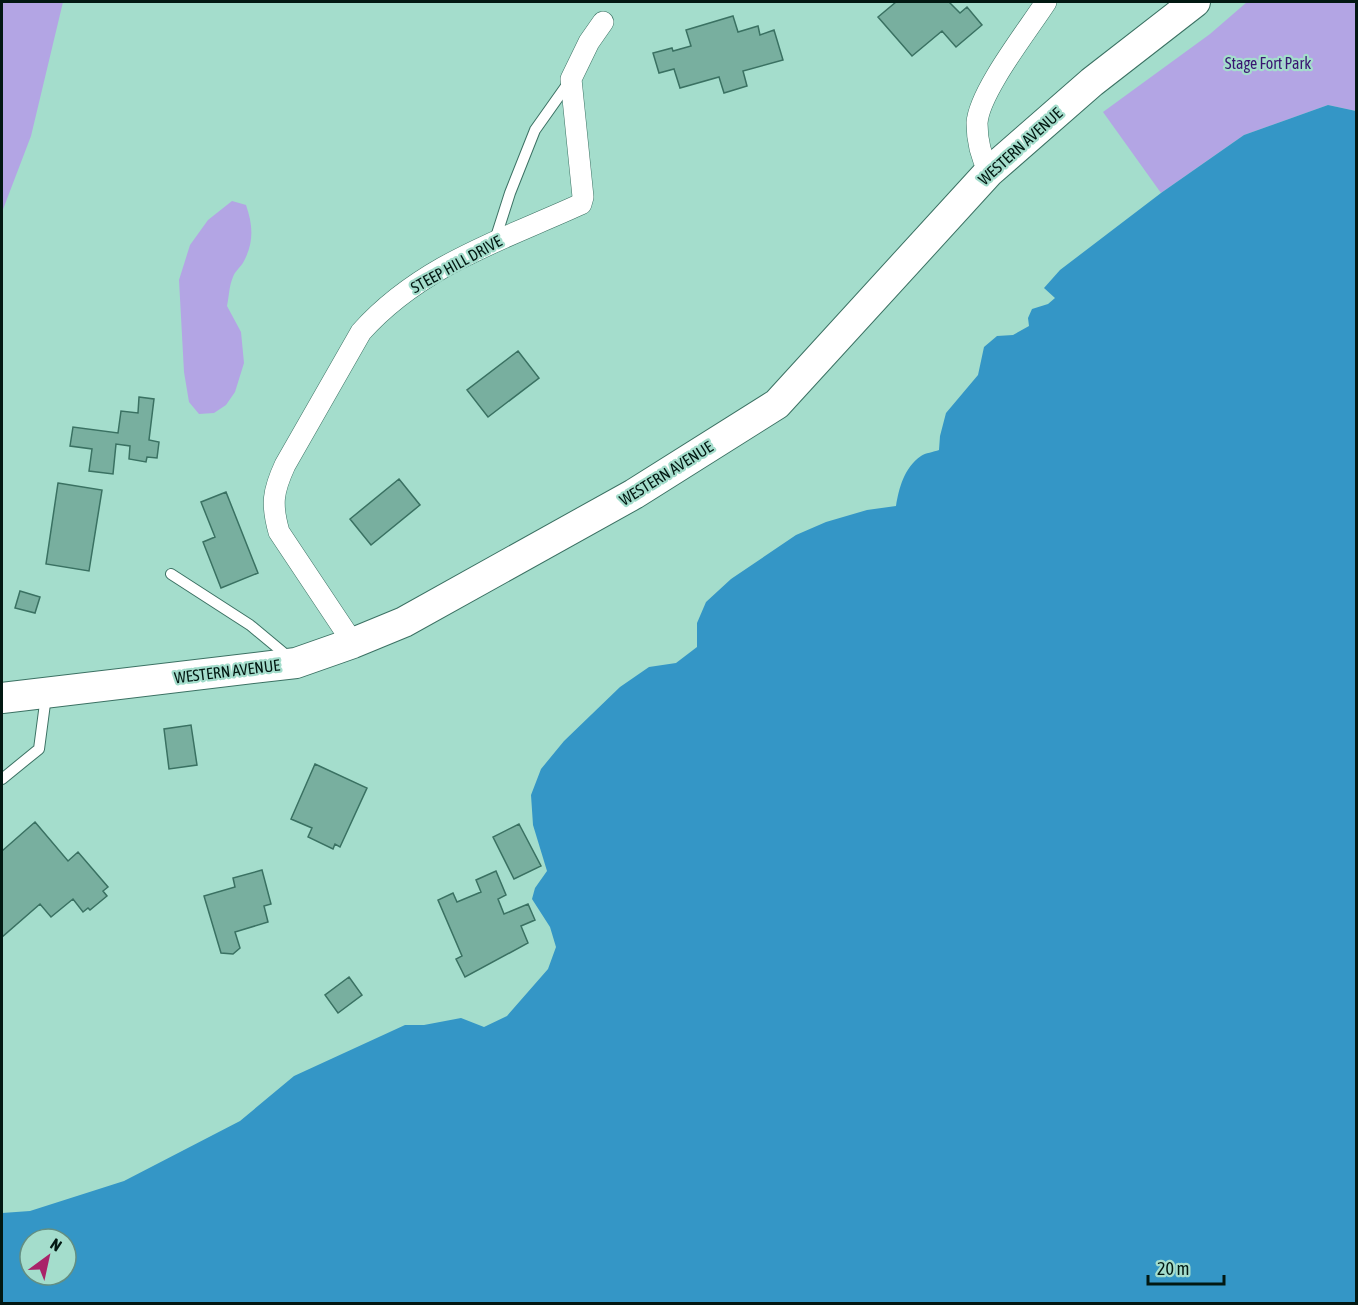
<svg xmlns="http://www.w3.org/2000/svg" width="1358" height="1305" viewBox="0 0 1358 1305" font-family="'Asap Condensed',sans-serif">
<rect width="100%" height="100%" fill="#a4ddcc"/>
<path fill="#b3a5e4" d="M2,2h61l-32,134 -29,76z
M1247,2h109v109l-28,-6 -84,30 -83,58 -58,-81 107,-78z
M232,201l14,4c7,20 8,37 -2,56 -3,6 -9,10 -11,16 -4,9 -4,20 -6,29l14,26 3,31 -9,29 -9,13 -12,8 -15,1 -10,-12 -5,-30 -5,-92 11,-35 18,-25z"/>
<path fill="#3496c6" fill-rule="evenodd" d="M1328,105l28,6v1192h-1354v-90l28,-2 94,-30 116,-60 54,-45 111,-51h19l37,-7 23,9 23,-11 41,-47 8,-22 -6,-20 -18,-28 3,-11 12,-17 -14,-46 -2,-30 10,-26 23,-28 56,-54 29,-20 27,-4 21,-16v-24l9,-21 25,-23 65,-44 30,-13 41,-12 29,-4c3,-18 8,-38 25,-50 4,-3 13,-4 18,-6l1,-14 6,-23 32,-38 6,-28 13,-11 16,-1 16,-9 -1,-8 4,-9 16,-5 7,-6 -11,-10 16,-18 101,-77 83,-58zM30,1239h36v36h-36z"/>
<path fill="#78af9f" stroke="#3a7162" stroke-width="1.5" d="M896,2h53l11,11 7,-6 15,18 -26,22 -14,-16 -30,25 -34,-39z
M733,16l5,16 20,-6 2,9 14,-5 9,30 -40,11 4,15 -23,7 -5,-16 -39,11 -6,-19 -15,4 -6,-20 19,-5 1,3 18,-5 -5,-16z
M518,351l21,27 -51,39 -21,-27z
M139,397l15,2 -5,41 10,2 -2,16 -10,-1 -1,5 -17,-3 1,-13 -14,-2 -3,30 -24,-3 3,-22 -22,-3 3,-19 45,6 3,-22 17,2z
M399,479l21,26 -49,40 -21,-26z
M58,483l44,7 -13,81 -43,-7z
M226,492l32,81 -37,15 -18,-46 12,-5 -14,-35z
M20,591l20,6 -5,16 -20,-5z
M191,725l6,40 -28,4 -5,-40z
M315,764l52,24 -27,59 -5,-3 -2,5 -25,-12 4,-9 -21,-9z
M35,822l33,39 10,-9 30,35 -5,4 4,5 -17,14 -2,-2 -5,4 -10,-13 -22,18 -11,-13 -38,33v-86z
M519,824l22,42 -27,13 -21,-42z
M262,870l9,34 -7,2 4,16 -33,10 5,16 -7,6 -12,-1 -17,-57 31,-9 -2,-9z
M496,871l10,24 -8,4 6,15 24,-10 7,16 -14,6 7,17 -63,34 -9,-18 6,-3 -24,-56 15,-7 4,9 24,-10 -5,-12z
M349,977l13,18 -24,18 -13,-18z"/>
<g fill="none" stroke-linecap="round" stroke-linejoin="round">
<defs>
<path id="lane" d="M495,240l15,-47 25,-63 34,-48
M171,574l79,51 41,34
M2,779l37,-30 7,-53"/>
<path id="street" d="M989,172c-8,-15 -12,-31 -12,-49 2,-31 51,-93 69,-121
M353,643l-74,-111c-8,-28 -6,-41 6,-67l76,-133c60,-67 141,-92 220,-128l2,-7 -12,-118 18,-37 14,-20"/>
<path id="secondary" d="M2,698l294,-35 57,-20 51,-21 230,-128 143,-90 212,-232 103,-90 103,-80"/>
</defs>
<use href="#lane" stroke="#3b7163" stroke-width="12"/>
<use href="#street" stroke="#3b7163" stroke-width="22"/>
<use href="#secondary" stroke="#3b7163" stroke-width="32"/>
<use href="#lane" stroke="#fff" stroke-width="10"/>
<use href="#street" stroke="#fff" stroke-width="21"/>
<use href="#secondary" stroke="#fff" stroke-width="30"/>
</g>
<g text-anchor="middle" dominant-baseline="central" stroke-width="4.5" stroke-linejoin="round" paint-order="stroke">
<g font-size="16" fill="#391571" stroke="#a4ddcc">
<text x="1268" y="63">Stage Fort Park</text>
</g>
<g font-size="16" fill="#021812" stroke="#a4ddcc">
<text transform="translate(1020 146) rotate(-42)">WESTERN AVENUE</text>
<text transform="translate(456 264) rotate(-29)">STEEP HILL DRIVE</text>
<text transform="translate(666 473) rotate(-32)">WESTERN AVENUE</text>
<text transform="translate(227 671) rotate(-7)">WESTERN AVENUE</text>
</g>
</g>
<rect width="1358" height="1305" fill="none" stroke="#021812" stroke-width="6"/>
<g transform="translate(48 1257) rotate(33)"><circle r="28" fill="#a4ddcc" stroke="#638e82" stroke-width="1.5"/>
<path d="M0-4.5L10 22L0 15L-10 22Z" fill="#a92269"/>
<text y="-9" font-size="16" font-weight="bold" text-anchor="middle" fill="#021812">N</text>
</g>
<path d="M1148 1275v9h76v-9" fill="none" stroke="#021812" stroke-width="3"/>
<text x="1157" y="1275" font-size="18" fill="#021812" stroke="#a4ddcc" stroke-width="4.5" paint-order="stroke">20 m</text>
</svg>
